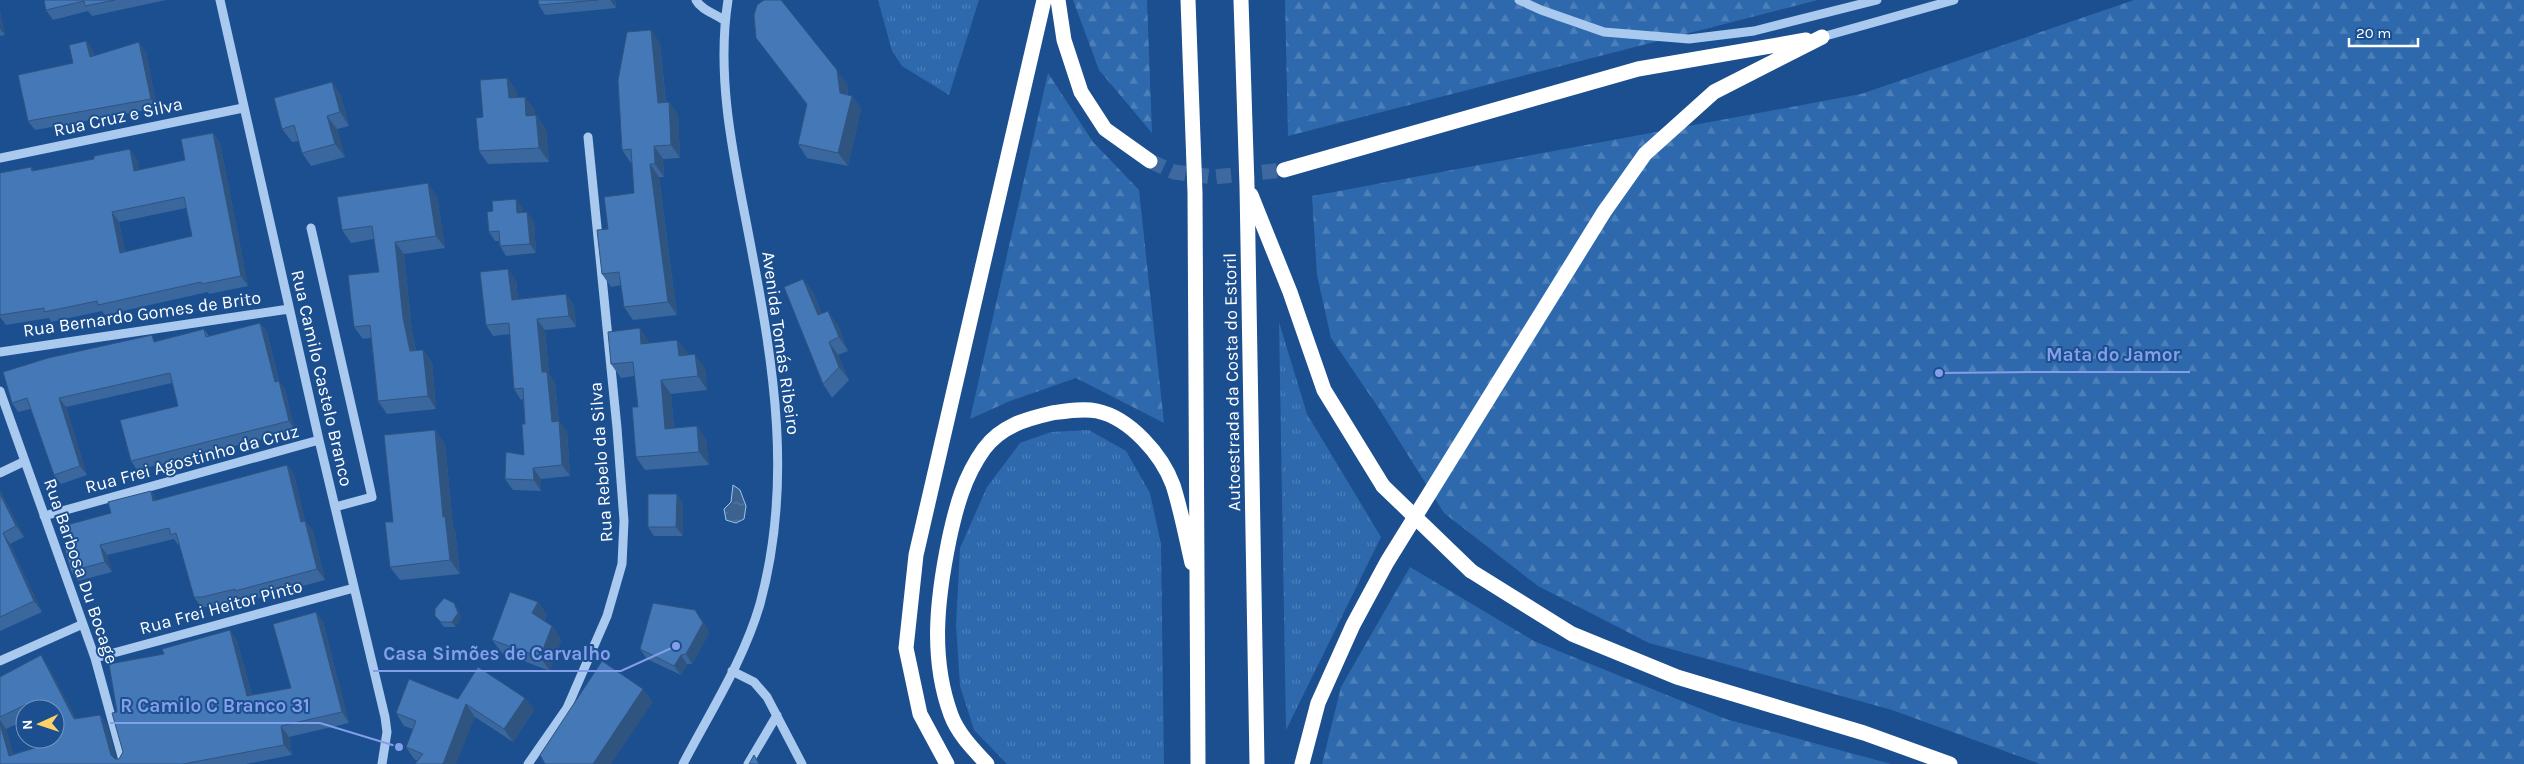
<svg xmlns="http://www.w3.org/2000/svg" width="2524" height="764" viewBox="0 0 2524 764" font-family="Karla,sans-serif">
<defs>
<pattern id="grass-tufts" width="24" height="20" patternUnits="userSpaceOnUse" patternTransform="scale(1.25)"><rect width="24" height="20" fill="#2e69ad"/><path d="M3 7l-1-3M5 7V3M7 7l1-3M15 17l-1-3M17 17v-4M19 17l1-3" fill="none" stroke="#4d80b9"/></pattern>
<pattern id="forest-firs" width="22" height="20" patternUnits="userSpaceOnUse" patternTransform="scale(1.25)"><rect width="22" height="20" fill="#2e69ad"/><path d="M5 1l3.5 6h-7zM16 11l3.5 6h-7z" fill="#4d80b9"/></pattern>
<pattern id="water-ripples" width="26" height="14" patternUnits="userSpaceOnUse" patternTransform="scale(1.25)"><rect width="26" height="14" fill="#3c6290"/><path d="M2 4q2-2 4 0t4 0M15 11q2-2 4 0t4 0" fill="none" stroke="#597aa1"/></pattern>
</defs>
<rect width="100%" height="100%" fill="#1b4f8f"/>
<path fill="url(#grass-tufts)" d="M878,0h101l-30,95 -47,-29 -10,-15z
M1279,322l28,92 74,123 -95,193z
M1089,430l37,21 24,42 11,51 3,220h-157l-33,-34 -14,-44 -4,-61 4,-77 27,-61 33,-44 31,-11z"/>
<path fill="url(#forest-firs)" d="M1073,0h74l5,133 -53,-63z
M1285,0h533l-530,136z
M2134,0h390v764h-484l-148,-54 -243,-67 -111,-57 -94,-73 -66,-106 -47,-69 -14,-63 -5,-79 549,-102z
M1048,73l45,69 46,48 25,233 -88,-45 -66,23 -40,18z
M1410,567l124,74 192,78 165,45h-569l19,-77z"/>
<path fill="url(#water-ripples)" stroke="#9cc4f0" d="M733,485l7,5 6,16 -2,13 -8,4 -10,-3 -2,-11 7,-7z"/>
<g fill="none" stroke-linecap="round" stroke-linejoin="round">
<path stroke="#3d69a0" stroke-width="15" stroke-dasharray="15 8" stroke-linecap="butt" d="M1150,161l24,11 40,5 70,-7"/>
<path stroke="#a9c9ee" stroke-width="9" d="M220,0l99,440 66,277 2,15 -5,32
M696,0c6,11 19,13 29,21
M1519,0l22,10 63,22 85,7 65,-8 123,-31
M1822,37l132,-37
M0,158l243,-50
M311,228l61,269 -37,10
M0,352l289,-43
M0,391l95,267 29,106
M0,473l25,-12
M44,516l275,-76
M95,658l259,-70
M0,661l83,-37
M732,671l22,11 13,15 35,67
M528,764l39,-56 40,-92 15,-52 2,-43 -7,-93 -29,-291
M683,764c27,-52 61,-104 77,-160 33,-121 14,-237 -9,-357 -15,-80 -36,-165 -23,-247
M748,764l29,-49"/>
<path stroke="#fff" stroke-width="15" d="M1058,0l6,40 17,52 24,37 45,32
M1188,0l7,193 3,571
M1241,0l6,186 10,578
M1284,170l354,-101 168,-29
M1251,195l39,97 34,98 59,96
M1471,571l101,63 105,43 187,56 86,31
M947,764l-27,-50 -14,-66 10,-93 128,-555
M987,764c-13,-14 -29,-30 -36,-49 -21,-57 -14,-116 -2,-175 7,-33 15,-63 35,-91 17,-23 42,-30 68,-36 14,-2 31,-5 45,-2 33,7 65,44 76,74 8,25 13,52 19,78
M1302,764l16,-61 35,-78 34,-63 217,-350 41,-58 69,-62 108,-55"/>
<path stroke="#fff" stroke-width="15" d="M1383,486l88,85"/>
</g>
<path fill="#3a679d" fill-rule="evenodd" d="M44,0h122l-74,16 -4,-5 -35,9 -7,-10z
M538,0h81h-4l1,8 -71,7 -6,-10z
M0,12l5,23 -5,1z
M756,38l91,46 1,11 4,1 9,13 -13,57 -41,-8 -9,-14 9,-39z
M86,41l7,9 1,5 52,-3 11,56 -122,22 -7,-9 45,-58z
M660,43l6,59h3l9,13 2,43 -17,1 1,18h-5l18,138 -44,5 -9,-13 -3,-22 -10,2 -9,-13 6,-45 26,-36 -2,-31 -1,1 -9,-13z
M507,78l10,13v7l18,12v6l1,-1 10,14 3,33 -61,2 -9,-13 4,-34z
M332,82l9,14 8,30 -12,3 8,28 -34,9 -9,-13 -4,-12 -6,1 -10,-13z
M213,133l7,10 28,143 -39,8 -1,-2 -103,23 -3,-4 -51,11 -2,-4 -43,7 -6,-8v-144l31,-6 3,4 103,-12 2,11 46,-10zM186,208l6,28 -67,16 -6,-30z
M437,196l8,52 -41,6 8,77 4,19h7l9,12 4,47 -49,5 -9,-13 -7,-63 -8,1 -9,-12 25,-55 -5,-33 -23,4 -9,-13z
M523,208v4l11,9 2,32 -30,3 -6,-10 -1,-5h-4l-6,-9z
M803,279l10,13 9,22 16,11 10,26 -10,4 11,25 -17,18 -9,-14z
M516,280l2,19 48,-5 8,11 2,22 -31,3 4,44 6,9 4,38 8,11 3,44 -29,3v12l-28,-1 -8,-11 19,-24 1,-31 -2,-25 -2,1 -7,-11 -4,-55 -17,2 -7,-11z
M260,323l7,9 12,49 6,9 10,41 -158,39 -6,-9 47,-55 -6,-23 -106,24 21,68 -26,9 -7,-9 -23,-66 -13,3 -6,-9 145,-62 47,-12 5,7z
M677,340l10,13v2l18,13 2,22 -36,4 3,34 23,-2 9,14 3,25 -64,5 -9,-13 2,-50 -3,-31 -14,2 -10,-14 38,-22v1z
M435,430l10,14 8,83 2,3 5,44 -60,6 -10,-13 3,-45z
M287,465l7,10 11,46 8,10 12,49 -82,22 -2,-3 -32,8h-8l-7,-10 -15,-53 -1,1 -4,-6 -67,16 5,17 -34,9 -7,-10 1,-27 85,-44z
M0,490l24,47 -14,7 32,68 -42,19z
M677,494l6,10v32h-29l-6,-9z
M538,602l9,13 -3,6 8,5 9,14 -11,31 -48,-18 -10,-13z
M457,607l4,11 -6,9h-11l-9,-11z
M316,612l7,10 26,101 -60,14 3,18 -46,9h-246v-87l48,-11 28,53 24,-4 7,10 9,34h3l4,-7 -6,-40 47,-58 66,-24 7,11 15,54 39,-7zM25,709h30l-14,37 -28,8 -7,-25 19,-9z
M702,619l7,14 -17,31h-5l-6,11 -34,-16 -7,-10z
M525,698l9,12 -21,32 -38,-25 -57,44 -4,-2 -8,-12 7,-18 -9,-3 -8,-13 62,-14z"/>
<path fill="#305480" d="M610,0h5l1,8z
M0,12l5,23 -5,-6z
M651,30l9,13 7,73 -9,-13z
M86,41l7,9 3,16 -6,-9z
M139,42l7,10 11,56 -6,-9z
M837,70l10,14 2,23 -9,-14z
M507,78l10,13 2,21 -10,-14z
M332,82l9,14 8,30 -9,-14z
M852,96l9,13 -13,57 -10,-13z
M525,97l10,13 1,20 -10,-14z
M669,102l9,13 2,43 -9,-13z
M536,115l10,14 3,33 -10,-14z
M327,116l10,13 8,28 -10,-13z
M213,133l7,10 28,143 -7,-10z
M654,146l9,13 1,18 -9,-13z
M130,149l7,10 4,22 -7,-10z
M650,164l9,13 18,138 -9,-13z
M428,183l9,13 8,52 -9,-12z
M516,199l7,9 1,14 -7,-9z
M112,212l7,10 8,41 -7,-10z
M527,212l7,9 2,32 -6,-9z
M395,242l9,12 8,77 6,32 -8,-12 -7,-33z
M508,269l8,11 3,31 -7,-11z
M803,279l10,13 15,37 -10,-14z
M566,294l8,11 2,22 -7,-11z
M828,311l10,14 10,26 -9,-14z
M537,319l8,11 4,44 6,9 5,50 -8,-11 -10,-50z
M260,323l7,9 14,59 -6,-9z
M640,328l9,14 2,15 -10,-13z
M677,340l10,13 2,17 -10,-14z
M829,342l9,13 11,25 -10,-13z
M423,350l9,12 4,47 -8,-13z
M695,354l10,14 2,22 -9,-14z
M661,380l10,14 4,48 -10,-13z
M279,381l6,9 10,41 -6,-10z
M59,398l7,9 21,68 -7,-9z
M559,421l8,11 3,44 -8,-11z
M697,426l9,14 3,25 -10,-13z
M435,430l10,14 8,83 2,3 5,44 -10,-14 -7,-43z
M287,465l7,10 14,57 -7,-10z
M533,468l8,11v12l-7,-11z
M0,490l1,2 23,45 -8,-11 -16,-32z
M151,491l7,10h-5z
M677,494l6,10v32l-7,-9z
M305,521l8,10 12,49 -8,-11z
M3,533l7,11 32,68 -8,-11z
M100,545l7,10 5,17 -7,-10z
M538,602l9,13 -6,11 -9,-13z
M454,603l3,4 4,11 -6,9 -3,-5z
M695,610l7,9 7,14 -17,31 -6,-10z
M316,612l7,10 26,101 -7,-11z
M552,626l9,14 -11,31 -10,-14z
M230,630l7,11 18,66 -8,-11z
M41,655l7,11 34,64 -8,-11z
M681,655l6,9 -6,11 -7,-9z
M643,689l10,13 -42,62h-18z
M525,698l9,12 -21,32 -9,-13z
M466,704l9,13 -19,47h-13z
M100,715l7,10 11,39 -7,-9z
M0,720l6,9 10,35 -7,-8 -9,-32z
M281,726l8,11 3,18 -8,-10z"/>
<path fill="#4478b7" stroke="#305480" fill-rule="evenodd" d="M44,0h71l-30,6 -1,-5 -38,9z
M538,0h60l-59,5z
M764,0h17l56,70 3,23 12,3 -14,57 -40,-9 9,-40 -51,-66 -2,-23 3,-10z
M651,30l7,73 11,-1 2,43 -17,1 1,18h-5l18,138 -44,5 -5,-35 -17,2 -5,-44 11,-1 -4,-32 30,-4 -3,-44 -9,1 -4,-70 9,-48z
M86,41l4,16 49,-15 12,57 -123,22 -10,-46 55,-12 -4,-18z
M507,78l2,20 16,-1 1,19 10,-1 3,33 -60,3 -3,-33 7,-1 -3,-37z
M332,82l8,30 -13,4 8,28 -33,9 -8,-28 -12,4 -8,-31z
M213,133l28,143 -39,8 -1,-2 -103,23 -1,-4 -53,11v-4l-44,7v-142l31,-6 1,4 62,-12v-3l36,-7 4,22 51,-11 -4,-21zM184,197l8,39 -72,17 -8,-41z
M428,183l8,53 -41,6 8,76 7,33 13,-1 5,46 -50,5 -8,-76 -16,2 -6,-52 31,-3 -7,-46 -30,4 -5,-33z
M516,199l1,14 10,-1 3,32 -30,2 -1,-15 -10,1 -2,-20 6,-1 -1,-10z
M508,269l4,31 54,-6 3,22 -32,3 5,53h5l5,50 7,-1 3,44 -29,3 1,12 -29,-1 1,-27 18,3 -2,-31h3l-2,-36 -9,1 -5,-66 -23,2 -6,-53z
M803,279l15,36 10,-4 11,26 -10,5 10,25 -16,17 -39,-97z
M260,323l15,59 4,-1 10,40 -158,40 -11,-41 58,-14 -8,-33 -111,25 21,68 -26,9 -27,-77 -15,5 -9,-31 45,-14 104,-23 2,7 50,-13 2,8z
M640,328l1,16 36,-4 2,16 16,-2 3,22 -37,4 4,49 32,-3 2,26 -63,5 -4,-50h6l-5,-45 -22,2 -3,-32z
M435,430l8,87 2,-1 5,44 -60,7 -5,-45h8l-9,-87z
M287,465l14,57 4,-1 12,48 -82,22v-2l-33,8h-8l-18,-64 -5,2 -2,-7 -69,17 5,17 -34,9 -7,-25 8,-2 -5,-19 44,-12 -3,-11 43,-11 2,10z
M0,494l16,32 -13,7 31,68 -34,16z
M648,494h29l-1,33h-28z
M510,592l28,10 -6,11 20,13 -12,31 -48,-17z
M444,598l10,5 4,10 -6,9h-11l-6,-6v-7z
M653,603l42,7 8,13 -17,31 -5,1 -7,11 -34,-17z
M316,612l26,100 -61,14 3,19 -101,19h-183v-40l9,32 32,-10 -1,-7h15v-30h-25l-3,-5 -27,13v-40l41,-22 33,64 26,-4 11,40 4,4h4l4,-7 -11,-39 5,-1 -8,-48 55,-10 -2,-5 68,-19 17,66 44,-8 -18,-64z
M602,661l41,28 -50,75h-48l-5,-9z
M478,667l47,31 -21,31 -38,-25 -23,60h-28l8,-10 -17,-7 10,-26 -20,-8 13,-34 49,20z
M754,755l5,9h-10z"/>
<g text-anchor="middle" dominant-baseline="central" stroke-width="4" stroke-linejoin="round" paint-order="stroke">
<g font-size="18" fill="#fff" stroke="#1b4f8f">
<text transform="translate(118 117) rotate(-12)">Rua Cruz e Silva</text>
<text transform="translate(142 314) rotate(-8)">Rua Bernardo Gomes de Brito</text>
<text transform="translate(781 343) rotate(82)">Avenida Tomás Ribeiro</text>
<text transform="translate(322 378) rotate(77)">Rua Camilo Castelo Branco</text>
<text transform="translate(1232 382) rotate(-91)">Autoestrada da Costa do Estoril</text>
<text transform="translate(192 459) rotate(-15)">Rua Frei Agostinho da Cruz</text>
<text transform="translate(601 462) rotate(-94)">Rua Rebelo da Silva</text>
<text transform="translate(81 571) rotate(71)">Rua Barbosa Du Bocage</text>
<text transform="translate(221 607) rotate(-15)">Rua Frei Heitor Pinto</text>
</g>
</g>
<path fill="none" stroke="#839eea" stroke-width="2" d="M1939 373L2036 372H2190M676 646L621 671H373M399 747L320 723H110"/>
<g fill="#839eea" stroke="#1b4f8f" stroke-width="2">
<circle cx="1939" cy="373" r="5"/>
<circle cx="676" cy="646" r="5"/>
<circle cx="399" cy="747" r="5"/>
</g>
<g font-size="19" text-anchor="middle" font-weight="bold" fill="#839eea" stroke="#1b4f8f" stroke-width="4" stroke-linejoin="round" paint-order="stroke">
<text x="2113" y="361">Mata do Jamor</text>
<text x="497" y="660">Casa Simões de Carvalho</text>
<text x="215" y="712">R Camilo C Branco 31</text>
</g>
<g transform="translate(40 724) rotate(267)"><circle r="24" fill="#1b4f8f" stroke="#7695bc"/>
<path d="M0-4L9 19L0 12L-9 19Z" fill="#ffd166"/>
<text y="-8" font-size="14" font-weight="bold" text-anchor="middle" fill="#ffffff">N</text>
</g>
<path d="M2349 38v8h69v-8" fill="none" stroke="#ffffff" stroke-width="2.5"/>
<text x="2356" y="38" font-size="15" fill="#ffffff" stroke="#1b4f8f" stroke-width="4" paint-order="stroke">20 m</text>
</svg>
